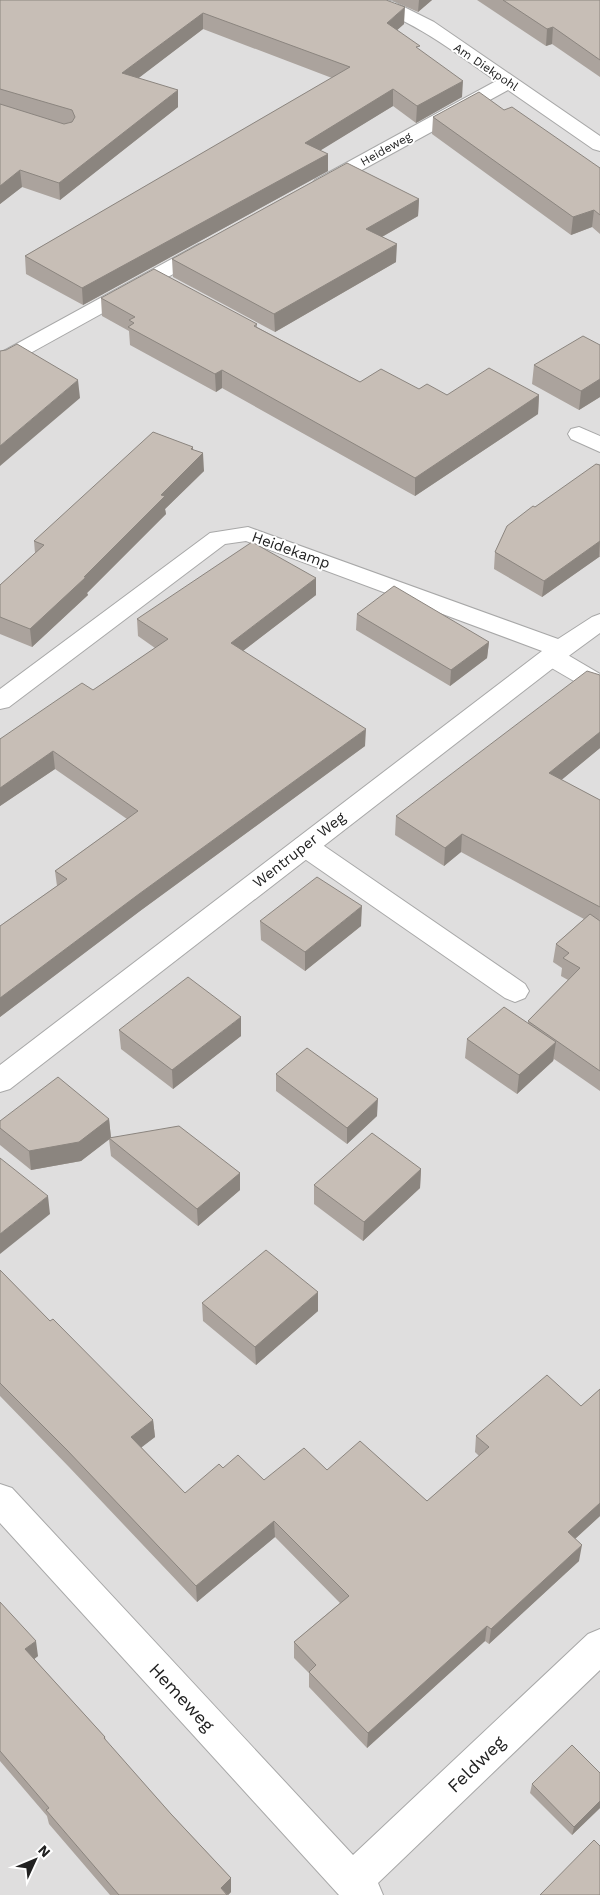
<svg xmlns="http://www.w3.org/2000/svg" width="600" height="1895" viewBox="0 0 600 1895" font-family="'Work Sans',sans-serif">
<rect width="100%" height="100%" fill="#f2efe7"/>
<path fill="#dfdede" d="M0,0h600v1895h-600z"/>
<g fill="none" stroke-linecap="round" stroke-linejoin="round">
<defs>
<path id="lane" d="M579,427l21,9v16l-29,-13 -3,-5 3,-5z
M552,649l9,2 39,23v19l-9,-2 -48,-28 -3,-6 3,-6z
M305,837l9,2 211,145 4,7 -4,7 -10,4 -10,-4 -209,-145 -4,-7 4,-7z"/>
<path id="street" d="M357,0h29l8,2 40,20 166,114v15l-7,-2 -85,-59 -179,98 -7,2 -7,-2 -3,-4 3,-4 181,-99c-43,-30 -85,-63 -136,-77z
M206,242l7,2 3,4 -3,4 -206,114 -7,2v-15l199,-109z
M248,527l310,112 34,-22 8,-3v19l-30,22 -560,434 -10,3v-27l542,-414 -296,-110 -21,3 -216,163 -9,2v-20l210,-156z
M0,1484l12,4 341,367 235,-221 12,-5v41l-222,213 5,12h-44l-339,-372z"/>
</defs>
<use href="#lane" stroke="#a8a8a8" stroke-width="2"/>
<use href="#street" stroke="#a8a8a8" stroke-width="2"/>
<use href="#lane" fill="#fff" fill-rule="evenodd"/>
<use href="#street" fill="#fff" fill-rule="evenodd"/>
</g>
<path fill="#aba39d" d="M0,0l404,24 -7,6 22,20 43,47 -46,26 -23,-17 -73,44 8,21 -245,134 -57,-31 -1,-18 307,-178 -129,-49 -65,49 40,29 -118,93 -38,-13 -22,17z
M391,0h41l-14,12z
M477,0h123v77l-48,-33 -6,2z
M504,110l96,58v66l-8,-7 -21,8 -139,-101 1,-17z
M419,199l-1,17 -36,21 14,25 -121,70 -102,-55 -1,-18z
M101,298l156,26v3l103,55 59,7 28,6h92l-1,19 -123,82 -193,-108 -6,4 -86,-47 -1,-14 -27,-15z
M600,345v52l-21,13 -47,-26 2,-19z
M193,449l11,22 -39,38 1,5 -79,79 1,2 -56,52 -32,-13v-49l35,-32 -1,-12z
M600,465v92h-1l-57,40 -48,-28 1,-17 40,-45z
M316,578v17l-73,56 122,95 -225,165 -140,106v-91l57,-40 -2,-15 72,-52 -72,-50 -55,37v-67l93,-49 62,-42 -17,-12 -1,-17z
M357,614l132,28 -2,16 -37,28 -94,-56z
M600,675v73l-39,32 39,20v291l-46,-32 -1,2 -36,33 -52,-36 2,-19 61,-16v-2l40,-41 -7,-4 1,-8 -9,-6 3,-18 28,-25 -123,-67 -17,14 -49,-31 1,-19z
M260,921l101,5 -56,45 -44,-31z
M119,1030l122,6 -68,53 -52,-40z
M276,1074l101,42 -30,28 -71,-53z
M109,1119l2,19 129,35v17l-42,36 -87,-70 -2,-17 -28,22 -50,9 -31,-25v-24z
M421,1169l-1,19 -57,53 -49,-37v-19z
M0,1270l50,51 103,99 2,17 -14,10 44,46 38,-25 41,12 63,-10 100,31 52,-45 -4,-4 1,-16 105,-30 19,-17v127l-25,23 4,22 -90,83 -4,-3 -118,107 -58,-61v-14l-15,-15v-16l46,-39 -65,-66 -78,65 -128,-135 -69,-71z
M202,1303l116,8 -62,54 -53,-44z
M0,1602l38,54 -4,3 71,78 1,4 65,73 60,64v14l-3,3h-118l-61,-71 -2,-8 -47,-55z
M600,1773v35l-28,27 -42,-42 2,-9z"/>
<path fill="#8b857f" d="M419,0h13l-14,12z
M405,7l-1,17 -17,15v-16z
M203,13v16l-80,61 -1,-17z
M553,27l-1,17 -6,2 1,-17z
M463,81l-1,16 -46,26 1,-17z
M393,89v17l-88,54v-17z
M178,90v17l-118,93 -1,-17z
M328,154v17l-245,134 -1,-17z
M20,170l2,17 -22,17v-18z
M419,199l-1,17 -52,30v-17z
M594,210l-2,17 -21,8 2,-18z
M397,244l-1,18 -121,70 -1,-18z
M222,370v18l-6,4 -1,-18z
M600,379v18l-21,13 2,-19z
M78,380l2,18 -80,68v-20z
M539,395l-1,19 -123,82v-18z
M193,447v16l10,-10 1,18 -39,38 1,5 -79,79 1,2 -56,52 -2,-18 54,-52 77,-82z
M600,541l-1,16 -57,40 2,-16z
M316,578v17l-85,65v-17z
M489,642l-2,16 -37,28 1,-16z
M366,729l-1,17 -225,165 -140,106v-19l139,-104z
M600,732v16l-53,44 2,-19z
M53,751l2,18 -55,37v-18z
M462,834l-1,18 -17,14 1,-18z
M362,906l-1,20 -56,45v-19z
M241,1017v19l-68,53 -1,-19z
M556,1042l-3,19 -36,33 2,-19z
M378,1099l-1,17 -30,28v-16z
M109,1119l2,19 -30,23 -50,9 -2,-19z
M421,1169l-1,19 -57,53 1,-19z
M240,1173v17l-42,36 -1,-17z
M48,1196l2,18 -50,40v-20z
M318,1292v19l-62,54 -1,-18z
M153,1420l2,17 -22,17 -2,-17z
M600,1503v13l-35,32 3,-16z
M274,1521l1,16 -78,65 -1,-16z
M582,1545l-3,16 -90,83 2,-15z
M487,1626l-2,15 -118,107 1,-15z
M36,1641l2,15 -10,8 -3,-15z
M600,1801v7l-28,27 2,-8z
M231,1878v14l-3,3 -7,-7z"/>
<path fill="#c7beb6" stroke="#8b857f" d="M0,0h386l19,7 -18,16 33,23 -4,1 47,34 -46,25 -24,-17 -88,54 23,11 -246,134 -57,-32 325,-189 -147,-54 -81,60 56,17 -119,93 -39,-13 -20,16v-82l64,20 8,-2 3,-5 -3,-7 -72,-21z
M503,0h97v60l-47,-33 -6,2z
M479,92l25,18 8,-3 88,61v47l-6,-5 -21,7 -140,-100z
M347,163l72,36 -53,30 31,15 -123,70 -102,-55z
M154,269l103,55 -3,2 106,56 21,-13 38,20 8,-5 20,11 42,-27 50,27 -124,83 -193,-108 -7,4 -87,-47 6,-4 -5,-3 6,-3 -34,-19z
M583,336l17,9v34l-19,12 -47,-26z
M17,344l61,36 -78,66v-95l6,-1z
M153,432l40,15 -2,2 12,4 -42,42 4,1 -81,81h2l-56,52 -30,-12v-32l44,-40 -10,-4z
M596,464l4,1v76l-56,40 -49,-29 12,-26 26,-20 2,1z
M252,542l64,36 -85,65 135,86 -227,165 -139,104v-72l67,-47 -12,-8 83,-60 -85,-60 -53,37v-49l82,-56 11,7 75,-51 -31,-20z
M394,586l95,56 -38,28 -94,-56z
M587,671l13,4v57l-51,41 51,27v107l-138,-73 -17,14 -49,-32z
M317,877l45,29 -57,46 -45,-31z
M590,914l10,7v150l-72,-50 52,-53 -17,-10 6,-5 -13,-9z
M188,977l53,40 -69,53 -53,-40z
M504,1007l52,35 -37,33 -52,-36z
M307,1048l71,51 -31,29 -71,-54z
M58,1077l51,42 -30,23 -50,9 -29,-23v-7z
M179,1126l61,47 -43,36 -88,-71z
M372,1133l49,36 -57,53 -50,-37z
M0,1158l48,38 -48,38z
M266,1250l52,42 -63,55 -53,-44z
M0,1270l50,51 3,-2 100,101 -22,17 54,56 34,-29 4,4 15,-13 26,25 40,-32 23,22 33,-29 67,60 62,-54 -13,-11 71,-61 34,31 19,-17v114l-32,29 14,13 -91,84 -4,-3 -119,107 -59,-61 7,-7 -22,-23 55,-46 -75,-75 -78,65 -129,-136 -67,-67z
M0,1602l36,39 -11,8 80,88 -1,1 67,76 60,64 -10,10 6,7h-108l-73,-85 3,-2 -49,-57z
M572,1745l28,28v28l-26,26 -42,-43z
M594,1840l6,6v49h-60z"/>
<g text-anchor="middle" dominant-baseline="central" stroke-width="4" stroke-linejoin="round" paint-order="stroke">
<g font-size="12" fill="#212121" stroke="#fff">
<text transform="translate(486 67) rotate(34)">Am Diekpohl</text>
<text transform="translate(386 149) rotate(-29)">Heideweg</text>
</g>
<g font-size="15" fill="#212121" stroke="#fff">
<text transform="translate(291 550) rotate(20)">Heidekamp</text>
<text transform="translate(299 850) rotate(-38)">Wentruper Weg</text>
</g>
<g font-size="18" fill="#212121" stroke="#fff">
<text transform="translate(182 1697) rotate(47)">Hemeweg</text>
<text transform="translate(476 1764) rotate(-44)">Feldweg</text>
</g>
</g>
<g transform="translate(35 1860) rotate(46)" stroke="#ffffff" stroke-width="4" paint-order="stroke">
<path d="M0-4L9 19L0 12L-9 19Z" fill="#212121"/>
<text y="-8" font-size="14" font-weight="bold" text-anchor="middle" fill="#212121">N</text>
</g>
</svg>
